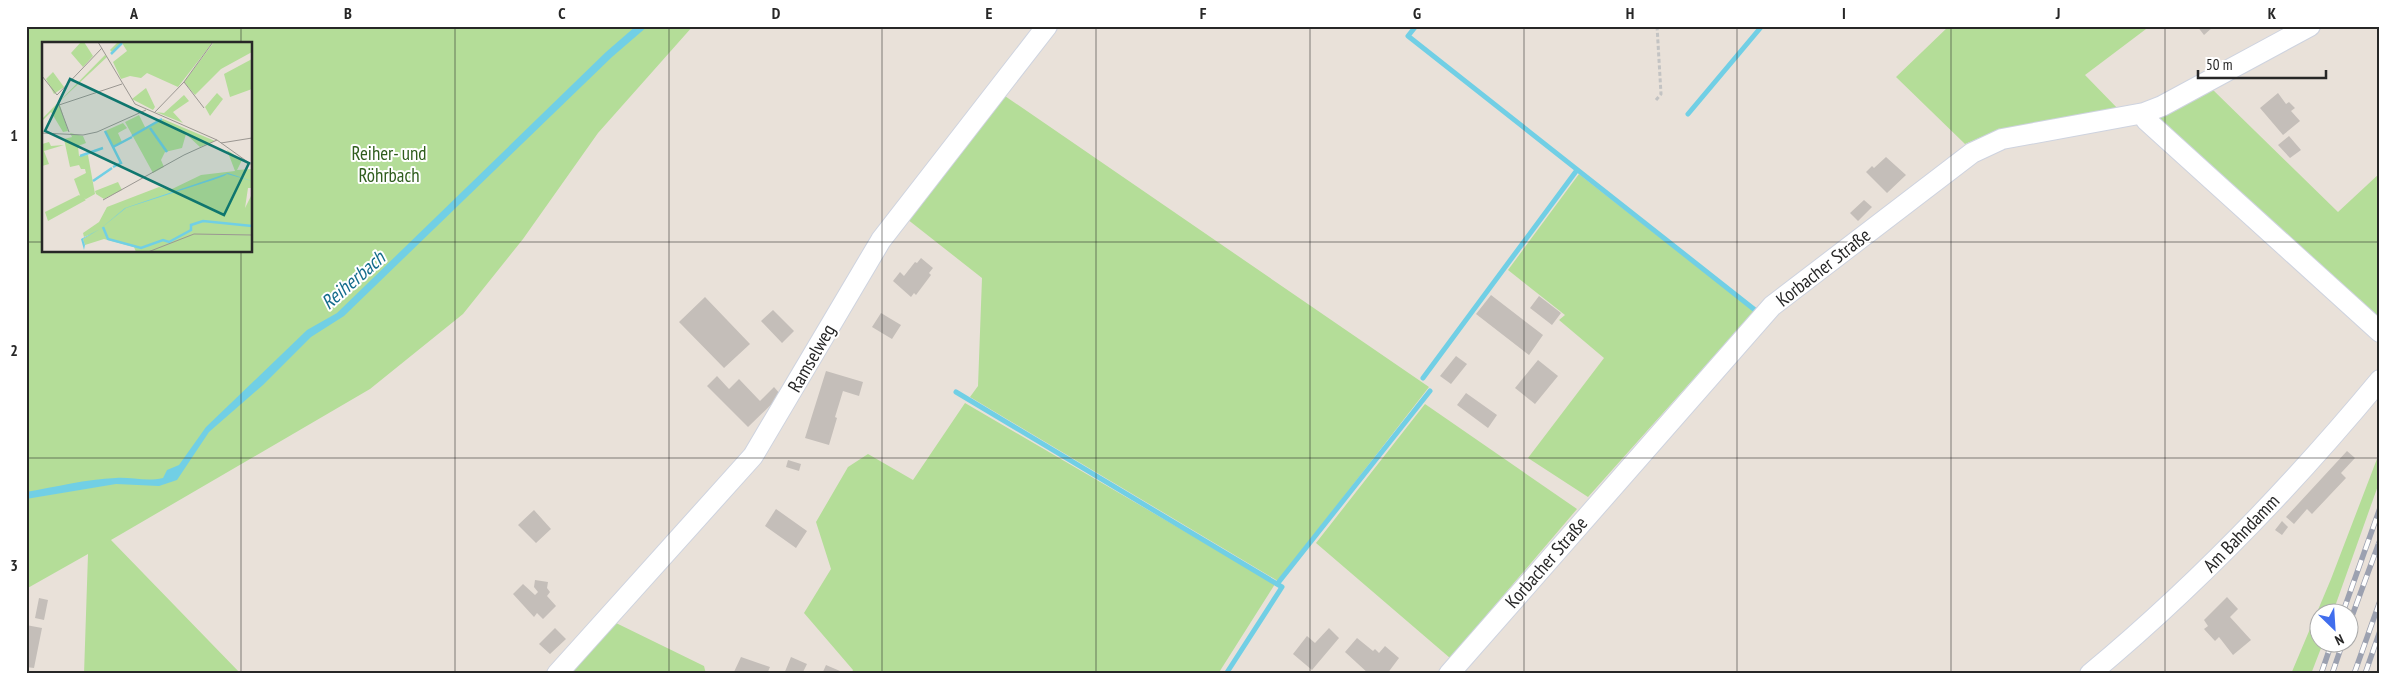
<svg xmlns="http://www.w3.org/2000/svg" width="2406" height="700" viewBox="0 0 2406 700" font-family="'PT Sans Narrow',sans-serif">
<rect width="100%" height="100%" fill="#e9e1d9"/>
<path fill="#b4dd98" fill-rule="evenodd" d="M26,26h667l-95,107 -75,106 -60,75 -93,75 -259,151 130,134h-157l4,-120 -62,35zM44,44h207v207h-207z
M1949,26h201l-65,49 36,37 -123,18 -33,14 -69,-67z
M2211,88l127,124 42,-39v150l-227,-204z
M1002,94l427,293 -151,194 -308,-184 8,-11 4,-108 -75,-59z
M1579,174l175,137 -166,186 -60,-39 76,-100 -45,-38 6,-5 -57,-45z
M965,403l310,181 -57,90h-367l2,-4 -49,-57 27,-44 -15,-47 32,-55 20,-13 45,26z
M1425,404l152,105 -127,149 -134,-115z
M2380,451v29l-47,132h-15v30l5,1 -12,31h-20l40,-95z
M614,622l90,44 2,8h-140z"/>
<path fill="#71cfe5" d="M636,26h12l-36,31 -268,259 -33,21 -48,48 -54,47 -32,48 -18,6 -43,-2 -90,15v-7c30,-5 60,-13 90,-14 15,-1 31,4 47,0l4,-8 12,-5 27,-38 101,-97 30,-17 269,-261z"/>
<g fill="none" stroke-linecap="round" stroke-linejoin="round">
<path stroke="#71cfe5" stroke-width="5" d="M1416,26l-8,10 347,274
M1688,114l74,-88
M1423,378l154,-208
M956,392l326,195 -56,87
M1278,583l152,-192"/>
</g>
<path fill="#c4beb9" d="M2197,26h17l-10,9z
M2278,93l8,11 3,-2 6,6 -4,3 9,10 -17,14 -23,-27z
M2289,136l12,14 -11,8 -12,-13z
M1886,157l20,18 -19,18 -21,-21 6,-6 2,2z
M1864,200l8,7 -14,14 -8,-8z
M921,258l12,10 -4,5 2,2 -15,20 -2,-2 -3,4 -18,-16 7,-9 4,4 11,-14 2,1z
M1491,295l52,40 -14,20 -53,-41z
M1539,296l22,17 -9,12 -22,-17z
M705,297l45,47 -26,24 -45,-46z
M773,310l21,21 -12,12 -21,-22z
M881,313l20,12 -9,14 -20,-12z
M1456,356l11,8 -16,20 -11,-8z
M1538,360l20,16 -23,28 -20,-16z
M826,371l37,11 -4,14 -16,-5 -8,26 2,1 -8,27 -24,-7z
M717,376l12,13 10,-10 21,22 14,-14 7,8 -33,32 -41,-41z
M1466,393l31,22 -9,13 -31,-23z
M2347,451l8,7 -14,15 5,5 -34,36 -5,-5 -13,15 -8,-7z
M788,460l13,4 -2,7 -13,-4z
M776,509l31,22 -11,17 -31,-22z
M534,510l17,19 -15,14 -18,-18z
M2282,521l6,6 -6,8 -7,-5z
M535,580l13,2 -1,6 3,4 -3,4 9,10 -13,13 -6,-6 -3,4 -21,-23 10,-10 12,11 3,-3 -4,-5z
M2227,597l11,12 -8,8 21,23 -18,15 -14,-18 -4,4 -11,-12 4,-3 -4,-6z
M39,598l9,2 -4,20 -9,-2z
M26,625l16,3 -8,40 -8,-1z
M555,628l11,11 -16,15 -11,-10z
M1329,628l10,10 -27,32 -19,-16 14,-18 8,7z
M1357,638l16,13 2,-2 4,4 6,-7 14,12 -12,16h-18l-24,-22z
M741,657l29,10 -3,7h-34z
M791,657l16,7 -5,10h-18z
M826,665l21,9h-25z"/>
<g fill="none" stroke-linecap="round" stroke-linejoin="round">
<defs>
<path id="minor" d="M2144,113l2,7 234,212
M557,674l196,-218 128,-216 166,-214
M1449,674l323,-368 200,-153 30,-14 142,-26 18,-7 148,-80
M2090,674c106,-88 202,-188 290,-294"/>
</defs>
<use href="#minor" stroke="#ced3df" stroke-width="22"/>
<path stroke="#c3c3c3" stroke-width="3" stroke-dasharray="4 2.5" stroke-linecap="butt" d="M1656,100l5,-6 -4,-68"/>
<use href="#minor" stroke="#fff" stroke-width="20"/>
<defs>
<path id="rail" d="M2343,612l37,-104
M2348,627l32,-87
M2321,674l11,-32
M2332,674l11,-32
M2354,674l26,-73
M2365,674l15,-43"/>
</defs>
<use href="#rail" stroke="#9ca1b0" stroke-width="5.5"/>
<use href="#rail" stroke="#fff" stroke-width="4" stroke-dasharray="11" stroke-linecap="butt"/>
</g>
<path fill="none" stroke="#272727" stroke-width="1" stroke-opacity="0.55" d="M241,26v18M455,26v648M669,26v648M882,26v648M1096,26v648M1310,26v648M1524,26v648M1737,26v648M1951,26v648M2165,26v648M26,242h18M251,242h2129M241,251v423M26,458h2354"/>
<g text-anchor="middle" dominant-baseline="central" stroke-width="4" stroke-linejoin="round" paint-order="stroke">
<g font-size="19" fill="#2f5d1d" stroke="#fff">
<text x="389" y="153">Reiher- und<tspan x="389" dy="22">Röhrbach</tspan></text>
</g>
<g font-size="19" fill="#272727" stroke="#fff">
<text transform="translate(1823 267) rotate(-38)">Korbacher Straße</text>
<text transform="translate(811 358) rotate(-60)">Ramselweg</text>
<text transform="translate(2241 533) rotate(-46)">Am Bahndamm</text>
<text transform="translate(1546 562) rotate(-49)">Korbacher Straße</text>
</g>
<g font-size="20" font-style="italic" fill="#156c8c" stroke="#fff">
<text transform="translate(353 280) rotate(-41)">Reiherbach</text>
</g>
</g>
<g transform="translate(42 42)">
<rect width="210" height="210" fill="#e9e1d9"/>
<path d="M39,0h3l9,14 -10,11 -12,-14zM76,0h95l-35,45 -31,-14 -6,5 -11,-2 -9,3 -8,-17 14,-11 -5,-8 -10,9 -2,-2zM172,0h38v10l-31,17 -26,26 -11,-13zM63,13l2,2 -48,45 9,29 -5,1 -12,-20 -9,9v-2zM210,17v30l-22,8 -6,-23zM11,30l11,15 -10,7 -8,-15zM104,46l9,19 -2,3 -21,-11zM175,51l6,6 -13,17 -5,-9zM142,53l5,6 -16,11 10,11 -27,-11 8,1zM97,73l7,14 17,-10 52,22 -15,6 -14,-13 -4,14 -17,4 -4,8 3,7 -11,6 -28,-51zM81,81l4,5 -9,5 4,9 -9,5 -8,-16zM28,91l13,3 3,7 -8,3 1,10 9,-1 7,39 -9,5 -5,-1 -7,-19 12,-6 -1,-4h-4l-2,-4 -9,2 -6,-28 8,-2zM7,100l2,4 13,-1 -20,6 5,13 -7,2v-22zM185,108l15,10 -5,10 15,-1v19h-4l-3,20 7,-14v58h-116l-2,-5 -30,-8 -19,6 -2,-6 8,-5 -7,3 -1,-4 16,-11 8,-15 52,-20 11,3 31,-15 34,-4zM76,140l4,8 -18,9 -8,-5 -1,-3zM37,153l7,5 -38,21 -3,-9z" fill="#b4dd98"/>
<path d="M186,131l24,8 -25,-7 -3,2 -11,4 -87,28 -26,21 -17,10 2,6 -1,5 -3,-11 19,-10 25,-21z" fill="#71cfe5"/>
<path fill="none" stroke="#71cfe5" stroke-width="2.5" d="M69,12l11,-11M108,86l17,24M63,89l16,32 -8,4M90,94l30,-17M71,105l19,-10M38,114l23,-8M51,139l19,-13M61,185l5,12 33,9 22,-8 6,2 22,-12v-5l12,-4 49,5"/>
<path fill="none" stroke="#9b9792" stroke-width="1" d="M56,0l37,62 82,36 35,25M0,34l15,19 45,-47M142,40l20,26M112,71l30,-31 29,-40M27,90l-10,-27 63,-21M0,91l41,2 14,-3 49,-22M179,101l31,-5M61,158l81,-45 33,-15M106,210l46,-18 58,1"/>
<path fill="#0f766e" fill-opacity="0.15" stroke="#0f766e" stroke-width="2.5" d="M28,37l179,84 -25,52 -179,-84z"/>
<rect width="210" height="210" fill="none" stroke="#272727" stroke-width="2.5"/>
</g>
<rect width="2406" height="700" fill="none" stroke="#ffffff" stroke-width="55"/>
<g transform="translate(2334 628) rotate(155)"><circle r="24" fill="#ffffff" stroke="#a9a9a9"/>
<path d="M0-4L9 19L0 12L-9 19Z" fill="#416eed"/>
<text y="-8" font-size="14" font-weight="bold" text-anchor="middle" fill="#272727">N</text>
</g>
<path d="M2198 70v8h128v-8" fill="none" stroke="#272727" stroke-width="2.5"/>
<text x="2206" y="70" font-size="15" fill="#272727" stroke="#ffffff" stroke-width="4" paint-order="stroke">50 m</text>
<rect x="28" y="28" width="2350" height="644" fill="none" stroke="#272727" stroke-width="2"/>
<g font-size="16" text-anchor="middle" font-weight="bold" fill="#272727">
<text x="134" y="19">A</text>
<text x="348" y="19">B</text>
<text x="562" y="19">C</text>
<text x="776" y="19">D</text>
<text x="989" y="19">E</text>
<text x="1203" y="19">F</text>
<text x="1417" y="19">G</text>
<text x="1630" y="19">H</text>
<text x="1844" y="19">I</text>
<text x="2058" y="19">J</text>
<text x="2272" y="19">K</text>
<text x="14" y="141">1</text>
<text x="14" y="356">2</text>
<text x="14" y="571">3</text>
</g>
</svg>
